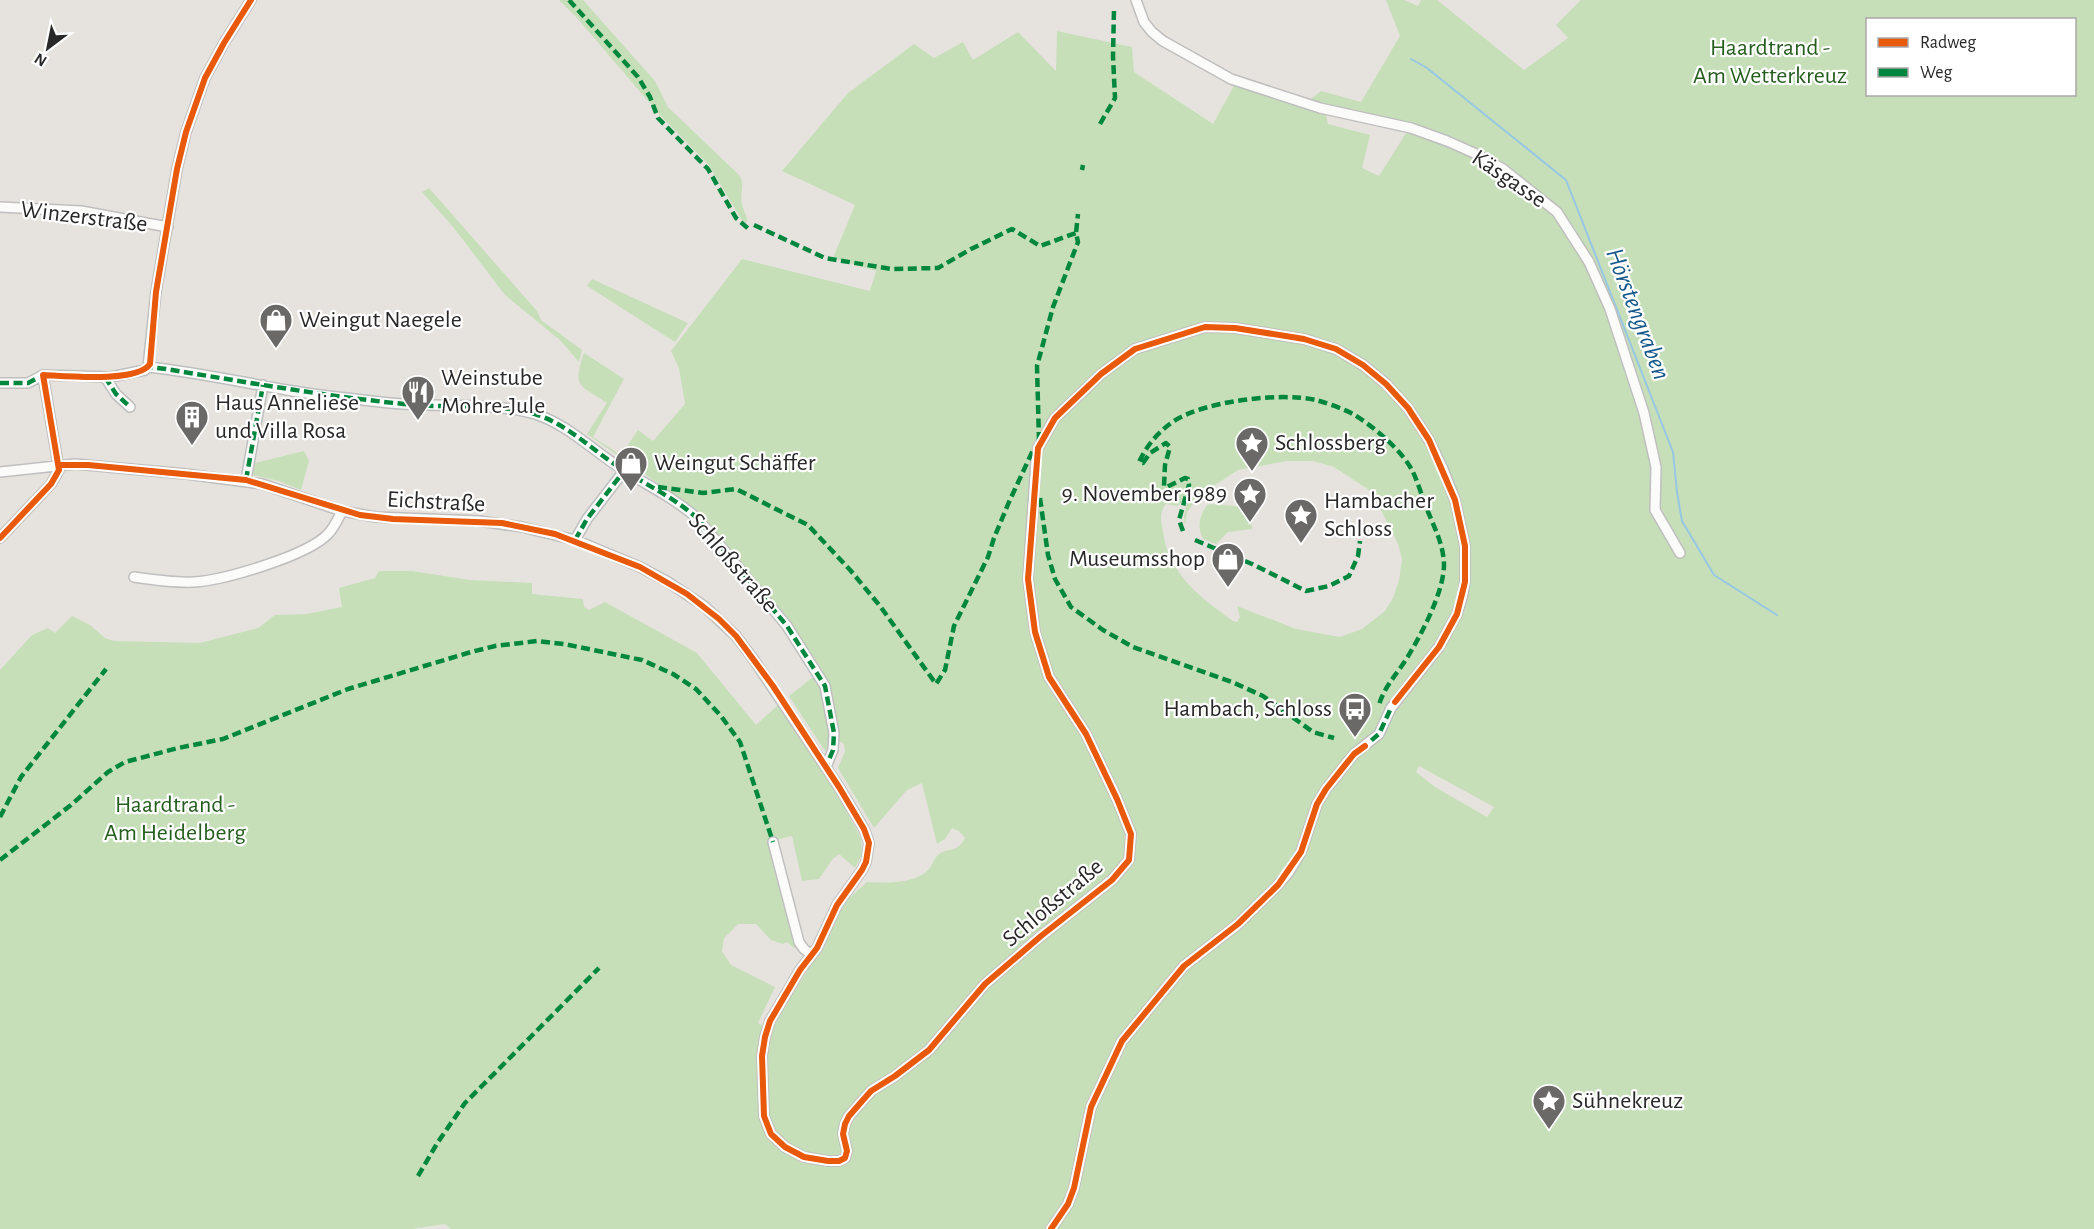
<svg xmlns="http://www.w3.org/2000/svg" width="2094" height="1229" viewBox="0 0 2094 1229" font-family="'Alegreya Sans',sans-serif">
<rect width="100%" height="100%" fill="#e6e3de"/>
<path fill="#c6dfb9" fill-rule="evenodd" d="M559,0h24l72,81 13,26 71,68c7,9 0,18 3,29 1,7 6,12 5,19l-5,-3 -34,-56 -48,-49 -83,-97z
M1386,0h18l14,6 3,-6h16l87,70 44,-32 -12,-13 25,-25h513v1229h-1643l-6,-5 -33,5h-412v-559l32,-35 16,-7 7,5 17,-17 18,9 15,13 9,3 86,2 58,-15 17,-13 32,-1 35,-7 -3,-19 36,-10 4,-7h33l58,9 62,3v11l51,5 1,8 5,3 16,-8 92,51 59,72 22,-20 57,85 26,48 1,16 -7,14 -16,-14 -7,6 -13,19 -17,2 -10,-45 -24,6 31,105 -5,1 -7,-6 -4,2 -12,-4 -15,-16h-18l-14,14 -2,13 9,14 44,22 -17,36 14,8 9,-19 42,-66 22,-44 22,-20c17,1 47,2 60,-11 5,-4 6,-12 11,-16 11,-9 19,-1 27,-17l-6,-7 -7,-3 -7,11 -8,5 -15,-61 -15,7 -33,38 -36,-60 7,-17 -1,-7 -5,-3 -14,10 -36,-55 33,-26 -30,-46 -107,-122 -98,-68 20,-31c-28,-19 -35,-15 -23,-50l40,26 -31,58 28,18 17,-25 15,11 32,-37 -6,-36 -8,-17 71,-92 128,32 6,-20 -43,-13 22,-53 -73,-34 66,-78 66,-49 20,14 29,-16 10,18 45,-28 38,39 1,-40 75,16 2,25 79,52 22,-40 90,26 3,14 42,11 -8,33 17,8 29,-46 68,28 -10,-12 -159,-44 14,-11 40,11 39,-66zM1868,20h206v74h-206zM1287,461h26l21,6 38,25 26,52 4,15 -3,21 -6,18 -8,13 -23,18 -22,8 -44,-8 -59,-23 3,11 -3,5 -4,-1c-32,-23 -66,-48 -70,-90 -2,-10 -4,-19 3,-27l11,2 5,-4 5,1 -3,13 1,10 2,-14 14,-18 37,-24zM1419,766l75,41 -7,10 -52,-30 -19,-15z
M429,188l108,123 4,9 41,30 -3,12 -19,-22 -55,-45 -51,-67 -32,-36z
M592,279l96,44 -13,19 -88,-56z
M304,451l5,10 -8,29 -22,-9 -26,-6 2,-12z
M1211,504l33,3v7l8,4v11l-24,3 -12,12 -13,-5c-6,-13 -4,-22 4,-34z"/>
<g fill="none" stroke-linecap="round" stroke-linejoin="round">
<path stroke="#97c7e2" stroke-width="2" d="M1411,59l16,9 139,112 107,272 4,40 5,29 32,54 63,40"/>
<defs>
<path id="minor" d="M1136,0l8,22 8,10 11,9 68,38 89,29 91,20 36,13 27,12 29,16 54,43 32,50 21,47 34,104 12,54 -1,43 25,43
M0,207l81,4 87,16
M148,367l8,-75 21,-123 9,-37 19,-54 19,-35 27,-43
M43,375l68,2 34,-7 3,-3c47,5 93,15 139,23 34,6 69,9 103,13 48,5 98,-2 145,11 34,11 58,37 87,55 26,17 53,29 76,50l89,107 38,60 9,47 -1,17 -7,17
M105,377l11,17 14,13
M0,383h28l15,-8
M0,472l75,-8 111,10 76,10 80,27 34,6 103,4 43,6 53,13 65,27 28,15 36,24 32,30 18,24 85,127 25,42 5,14 -3,19 -4,8 -25,35 -20,43 -17,22 -30,51 -5,16 -3,19 2,60 7,18 14,13 19,10 24,4h11l6,-3 2,-7 -4,-17 2,-10 4,-8 22,-25 24,-15 34,-26 56,-66 56,-48 71,-56 17,-20 2,-26 -14,-35 -31,-65 -37,-57 -14,-45 -7,-53 8,-118 2,-13 17,-30 46,-44 34,-25 70,-22 30,1 69,11 32,10 27,16 23,19 22,24 21,32 14,29 12,31 10,46v36l-3,16 -5,16 -18,33 -48,61 -12,26 -25,20 -28,35 -9,15 -16,48 -12,20 -11,13 -40,39 -54,42 -62,75 -31,66 -17,81 -6,16 -17,25
M246,480l17,-95
M0,538l51,-54 8,-14 -16,-95
M575,540l12,-21 37,-48
M134,577c20,3 40,6 60,5 30,-2 113,-26 134,-48 6,-6 10,-15 14,-23
M773,842l26,100 5,7 8,6"/>
</defs>
<use href="#minor" stroke="#c0bfbf" stroke-width="12"/>
<use href="#minor" stroke="#fbfbfa" stroke-width="9"/>
<path stroke="#00873e" stroke-width="4.5" stroke-dasharray="9 4.5" stroke-linecap="butt" d="M569,0l69,77 12,20 8,21 50,51 28,49 15,13
M1100,124l15,-26 -2,-42 1,-47
M1082,170l1,-5
M754,225l71,33 66,11 47,-1 33,-19 41,-20 28,17 36,-13
M145,370l3,-3 18,2c79,13 158,27 238,35 43,5 88,-2 131,10 34,11 58,37 87,55 26,17 53,29 76,50l89,107 38,60 9,47 -1,17 -7,17
M105,377l11,17 14,13
M0,383h28l15,-8
M1039,441l-2,-75 16,-59 25,-65 -2,-9 2,-19
M246,480l17,-95
M658,487l45,6 33,-4 72,36 43,46 29,35 56,78 9,-14 9,-44 34,-69 6,-19 15,-36 25,-54
M1040,498l8,57 7,24 16,28 32,23 30,17 99,35 31,14 50,36 21,6
M1183,531l-4,-11 10,-35 -1,-6 -3,-1 -18,9 -3,-1 1,-21 5,-18 -4,-4 -16,10 -7,10 -4,-1c8,-17 19,-30 35,-41 31,-20 106,-29 142,-21 11,3 25,8 35,13 20,11 52,38 62,59 6,13 10,28 16,42 7,17 15,33 15,52 -1,28 -23,69 -37,92 -10,16 -23,29 -28,47
M575,540l12,-21 37,-48
M1195,540l57,24 54,27 23,-5 20,-10 9,-20 2,-15
M1361,749l18,-15 12,-26
M0,817l21,-40 85,-108
M0,860l71,-55 37,-33 17,-10 53,-14 45,-9 125,-50 123,-37 24,-6 42,-5 27,3 78,16 31,14 23,15 25,27 19,26 33,100
M418,1176l20,-34 27,-39 134,-135"/>
<defs>
<path id="cycleway" d="M59,465h29l158,15 114,35 33,4 109,4 53,11 85,33 47,27 32,25 17,17 37,50 66,101 25,42 5,14 -3,19 -4,8 -25,35 -20,43 -17,22 -30,51 -5,16 -3,19 2,60 7,18 14,13 19,10 24,4h11l6,-3 2,-7 -4,-17 2,-10 4,-8 22,-25 24,-15 34,-26 56,-66 56,-48 71,-56 17,-20 2,-26 -14,-35 -31,-65 -37,-57 -14,-45 -7,-53 10,-131 17,-30 46,-44 34,-25 70,-22 30,1 69,11 32,10 27,16 23,19 22,24 21,32 26,60 10,46v36l-8,32 -18,33 -44,55
M0,538l51,-54 8,-14 -16,-95c22,1 94,8 107,-11l6,-72 21,-123 9,-37 19,-54 19,-35 27,-43
M1051,1229l17,-25 6,-16 17,-81 31,-66 62,-75 54,-42 40,-39 23,-33 16,-48 9,-15 28,-35 11,-8"/>
</defs>
<use href="#cycleway" stroke="#fff" stroke-width="10"/>
<use href="#cycleway" stroke="#e8590c" stroke-width="6"/>
</g>
<defs>
<symbol id="shop-pin" viewBox="-11 -11 22 30"><path d="M0 17L-7.5 6A9.5 9.5 0 1 1 7.5 6Z" fill="#6a6968" stroke="#fff"/><path d="M-5-2.5h2.3a2.7 3.5 0 0 1 5.4 0H5L5.5 6h-11ZM-1.5-2.5h3a1.5 2.3 0 0 0-3 0Z" fill="#fff"/></symbol>
<symbol id="restaurant-pin" viewBox="-11 -11 22 30"><path d="M0 17L-7.5 6A9.5 9.5 0 1 1 7.5 6Z" fill="#6a6968" stroke="#fff"/><path d="M-5-6h1v4h1v-4h1v4h1v-4h1v5L-1.5 .5V6h-2V.5L-5-1ZM5-6V6H3V1.5H1.5Q1.5-4 5-6Z" fill="#fff"/></symbol>
<symbol id="building-pin" viewBox="-11 -11 22 30"><path d="M0 17L-7.5 6A9.5 9.5 0 1 1 7.5 6Z" fill="#6a6968" stroke="#fff"/><path d="M-4-6H4V6H1V3H-1V6H-4ZM-2.5-4.3h1.7v1.8h-1.7ZM.8-4.3h1.7v1.8H.8ZM-2.5-1h1.7V.8h-1.7ZM.8-1h1.7V.8H.8Z" fill="#fff"/></symbol>
<symbol id="sight-pin" viewBox="-11 -11 22 30"><path d="M0 17L-7.5 6A9.5 9.5 0 1 1 7.5 6Z" fill="#6a6968" stroke="#fff"/><path d="M0-6L1.8-2.2L6-1.7L2.9 1.2L3.7 5.4L0 3.3L-3.7 5.4L-2.9 1.2L-6-1.7L-1.8-2.2Z" fill="#fff"/></symbol>
<symbol id="bus-pin" viewBox="-11 -11 22 30"><path d="M0 17L-7.5 6A9.5 9.5 0 1 1 7.5 6Z" fill="#6a6968" stroke="#fff"/><path d="M-5-6H5V4H4V6H2V4H-2V6H-4V4H-5ZM-3.5-4V0h7V-4ZM-3.5 1.2v1.5H-2V1.2ZM2 1.2v1.5H3.5V1.2Z" fill="#fff"/></symbol>
</defs>
<g fill-rule="evenodd">
<use href="#shop-pin" x="257" y="301" width="38" height="52"/>
<use href="#restaurant-pin" x="399" y="373" width="38" height="52"/>
<use href="#building-pin" x="173" y="398" width="38" height="52"/>
<use href="#sight-pin" x="1233" y="424" width="38" height="52"/>
<use href="#shop-pin" x="612" y="444" width="38" height="52"/>
<use href="#sight-pin" x="1231" y="475" width="38" height="52"/>
<use href="#sight-pin" x="1282" y="496" width="38" height="52"/>
<use href="#shop-pin" x="1209" y="540" width="38" height="52"/>
<use href="#bus-pin" x="1336" y="690" width="38" height="52"/>
<use href="#sight-pin" x="1530" y="1082" width="38" height="52"/>
</g>
<g text-anchor="middle" dominant-baseline="central" stroke-width="4.5" stroke-linejoin="round" paint-order="stroke">
<g font-size="24" fill="#265e1f" stroke="#fff">
<text x="1770" y="48">Haardtrand -<tspan x="1770" dy="28">Am Wetterkreuz</tspan></text>
<text x="175" y="805">Haardtrand -<tspan x="175" dy="28">Am Heidelberg</tspan></text>
</g>
<g font-size="24" fill="#282828" stroke="#fff">
<text transform="translate(1509 179) rotate(34)">Käsgasse</text>
<text transform="translate(84 217) rotate(7)">Winzerstraße</text>
<text transform="translate(436 502) rotate(3)">Eichstraße</text>
<text transform="translate(733 563) rotate(49)">Schloßstraße</text>
<text transform="translate(1053 903) rotate(-40)">Schloßstraße</text>
</g>
<g font-size="24" fill="#282828" stroke="#fff" text-anchor="start">
<text x="299" y="320">Weingut Naegele</text>
<text x="441" y="378">Weinstube<tspan x="441" dy="28">Mohre-Jule</tspan></text>
<text x="215" y="403">Haus Anneliese<tspan x="215" dy="28">und Villa Rosa</tspan></text>
<text x="1275" y="443">Schlossberg</text>
<text x="654" y="463">Weingut Schäffer</text>
<text x="1227" y="494" text-anchor="end">9. November 1989</text>
<text x="1324" y="501">Hambacher<tspan x="1324" dy="28">Schloss</tspan></text>
<text x="1205" y="559" text-anchor="end">Museumsshop</text>
<text x="1332" y="709" text-anchor="end">Hambach, Schloss</text>
<text x="1572" y="1101">Sühnekreuz</text>
</g>
<g font-size="26" font-style="italic" fill="#18598c" stroke="#fff">
<text transform="translate(1638 314) rotate(69)">Hörstengraben</text>
</g>
</g>
<rect x="1866" y="18" width="210" height="78" fill="#ffffff" stroke="#a9a9a9" stroke-width="1.5"/>
<rect x="1878" y="38" width="30" height="9" fill="#e8590c" stroke="#a9a9a9" stroke-width="1.5"/>
<text x="1920" y="48" font-size="18" fill="#282828">Radweg</text>
<rect x="1878" y="68" width="30" height="9" fill="#00873e" stroke="#a9a9a9" stroke-width="1.5"/>
<text x="1920" y="78" font-size="18" fill="#282828">Weg</text>
<g transform="translate(48 48) rotate(212)" stroke="#ffffff" stroke-width="4.5" paint-order="stroke">
<path d="M0-4.5L10 22L0 15L-10 22Z" fill="#282828"/>
<text y="-9" font-size="16" font-weight="bold" text-anchor="middle" fill="#282828">N</text>
</g>
</svg>
